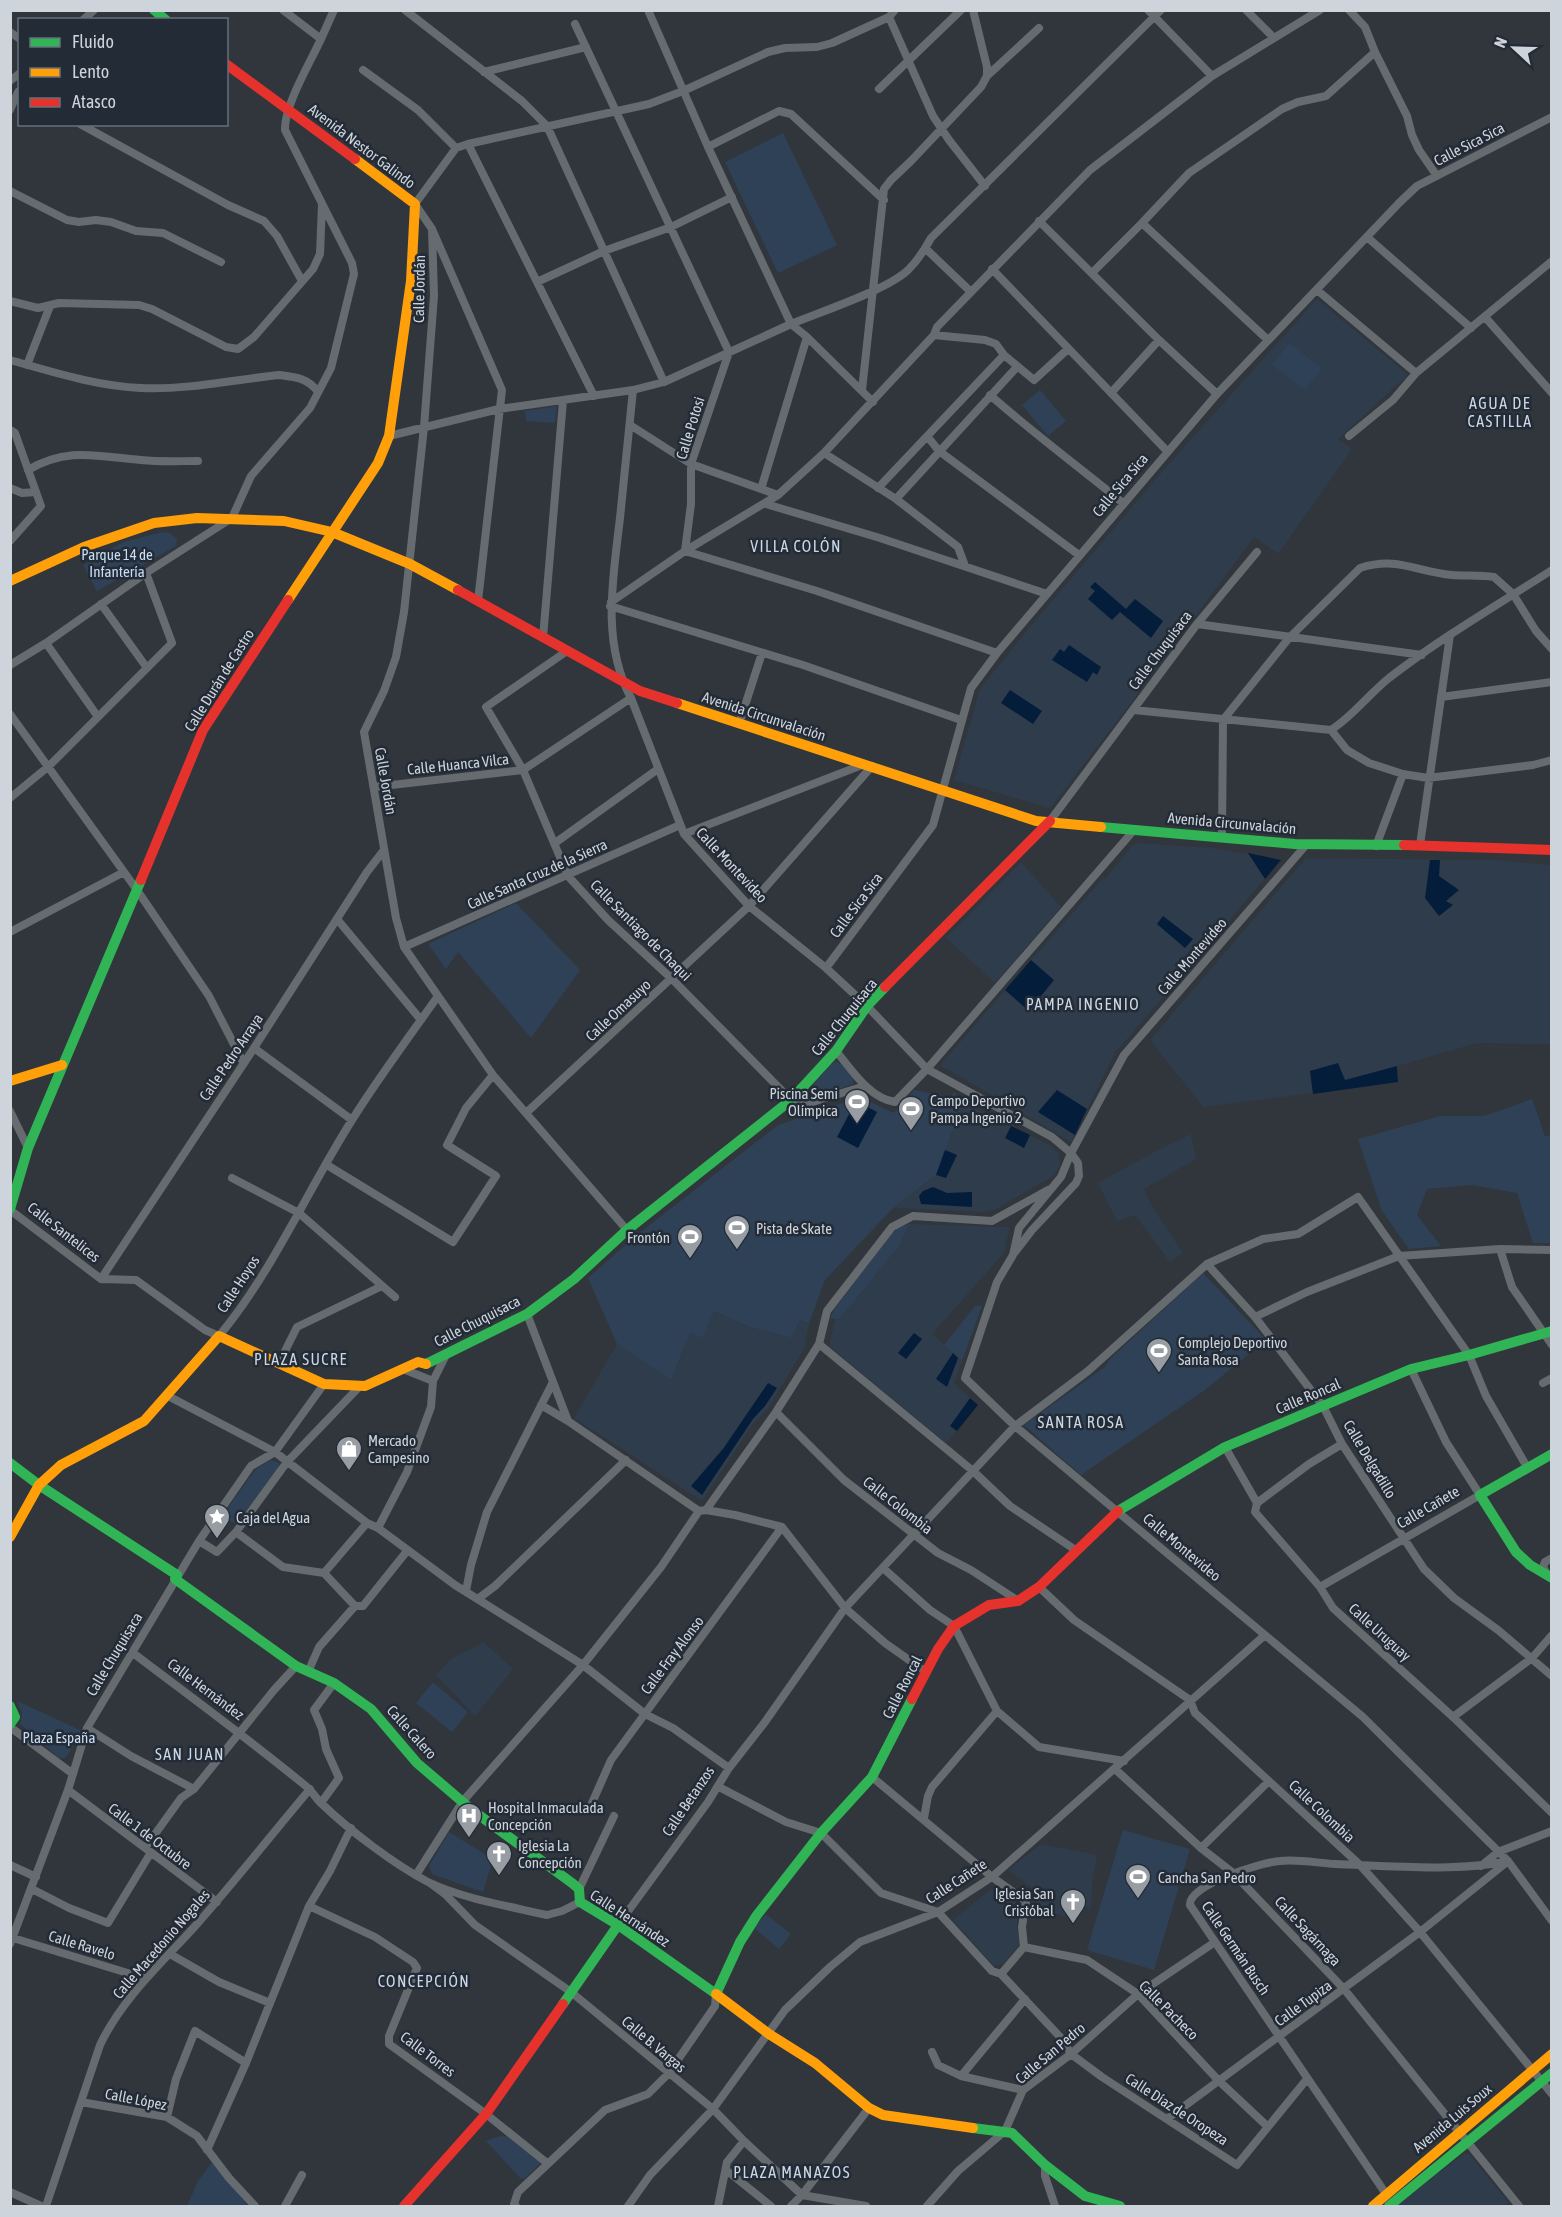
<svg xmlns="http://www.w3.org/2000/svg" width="1562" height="2217" viewBox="0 0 1562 2217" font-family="'Asap Condensed',sans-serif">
<rect width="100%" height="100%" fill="#30363c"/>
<path fill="#2f3c4b" d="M1317,299l91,76 -70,64 14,10 -74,105 -24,-17 -120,162 -84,109 -96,-28 26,-91 49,-61 138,-162z
M1137,843l74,5 70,12 -166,193 -44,89 -131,-77 163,-187 2,1 27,-33z
M1306,858l187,2 58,5v179l-74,-1 -79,23v16l-195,25 -53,-67z
M1021,862l40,45 -66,76 -49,-45z
M966,1104l84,41 8,8 2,11 -5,11 -59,34 -11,3 -92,-4 43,-33 26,-69z
M1191,1134l5,25 -52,30 9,19 30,45 -13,9 -35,-47 -18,6 -19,-38 60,-33z
M909,1224l101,3 -6,26 -72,81 30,27 -8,22 24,22 -32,38 -117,-97 6,-27 4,1 61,-75z
M714,1311l35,16 43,11 8,-18 9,3 -5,26 -36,59 -15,16 -51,77 -128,-83 43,-74 54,36 19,-48z
M484,1642l29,27 -38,47 -39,-41 15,-16z
M1041,1844l56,11 -5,26 -1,27 -20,-4 -4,13 -37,-8 5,-19 -27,-20z
M992,1888l26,16 -1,25 3,15 -17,20 -9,2 -41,-46z
M1464,2154h5l40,49 -5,3h-108z"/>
<path fill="#2f4156" d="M783,133l54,112 -59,28 -53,-111z
M1289,343l33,25 -17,22 -33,-25z
M1040,390l26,31 -18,15 -26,-31z
M557,406l-2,17 -29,-2 -1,-10z
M163,532l7,1 7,6 -1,7 -79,45 -14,-26 40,-23z
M516,903l64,67 -49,68 -73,-86 -12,17 -18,-25z
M836,1061l7,5 11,13 -1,5 -34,12 -7,-1 -2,-7 21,-24z
M914,1090l36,7 4,-5 12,12 -4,2 -26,69 -43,33 -68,72 -16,43 -9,-3 -8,18 -43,-11 -35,-16 -11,27 -13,-5 -19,47 -54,-36 -29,-66 50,-44 140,-109 82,-28 34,16z
M1532,1099l13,37h6v107h-18l-16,-50 -45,-8 -45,4 -10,26 24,31 -32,3 -27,-38 -24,-72 82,-23h44z
M909,1224l-9,21 -61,75 -9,-2 5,-10 58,-76 7,-5z
M1203,1273l63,67 -61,50 -124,85 -57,-50 81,-58 4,-7z
M975,1306h7l-20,55 -18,-16z
M270,1460l9,3v4l-43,57 -14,-8 33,-46z
M433,1682l35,30 -16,20 -36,-29z
M17,1701l65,30 -15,25 -3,2h-5l-39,-34 2,-11z
M1123,1830l67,19 -36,121 -67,-20z
M449,1832l44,27 -10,33 -51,-18 -3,-8z
M766,1914l25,20 -12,15 -25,-21z
M500,2136l15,1 27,25 -18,17 -4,-1 -34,-37z
M213,2161l35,45h-61l11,-25z"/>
<path fill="#041d3b" d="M1095,582l31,27 9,-10 28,22 -12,17 -31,-26 -8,8 -24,-21 7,-8 -5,-4z
M1069,645l32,22 -4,8 -4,-3 -6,10 -35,-22 8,-11 4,3z
M1010,690l32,21 -9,13 -32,-21z
M1248,853l33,7 -16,19z
M1430,860h10l-1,16 20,14 -13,11 7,4 -14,11 -14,-18z
M1163,916l30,23 -8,9 -28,-24z
M1031,960l23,20 -25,31 -24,-21z
M1338,1063l7,17 52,-14 1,16 -85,12 -3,-23z
M1057,1090l30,19 -12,26 -37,-23z
M856,1101l21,11 -19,36 -21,-11z
M1011,1126l19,9 -6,13 -19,-10z
M945,1150l12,5 -11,23 -10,-3z
M933,1187l14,6 25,-1v15l-51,-3 -2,-8 4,-5z
M914,1333l8,6 -16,20 -8,-6z
M953,1353l5,5 -11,29 -11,-8z
M768,1383l9,5 -12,18 -12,13 -51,76 -11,-9 32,-37z
M970,1398l8,7 -21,26 -7,-5z"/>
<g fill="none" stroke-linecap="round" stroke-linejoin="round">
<path stroke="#666b70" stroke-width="8" d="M405,10l117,91 25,25 117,256
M1148,10l64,66
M1246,10l28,28
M1349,10l16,17 10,25 32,64 5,19 7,15 18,26
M889,17l44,99 16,24 36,46
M83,20l11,-10
M575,24l154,328 -38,112v40l-6,47 132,40 180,62
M10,32l10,7
M321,39l13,-29
M363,70l55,40 38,38
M484,72l102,-25
M987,76l52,-48
M10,81l10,-8
M879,89l82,-79
M10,110l8,-18
M80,124l148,81 36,16 13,15 25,45
M468,144l126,252
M708,147l71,-36 12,3 93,86
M10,191l57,29 12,2 17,-2 15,2 25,9 27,2 58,29
M1039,221l120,119 58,54
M1142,223l47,-50 93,-64 16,-7 28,-6 49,-44
M432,229l2,67 -10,131 -20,185 -8,45 -12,34 -20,41 32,186 8,29 89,128 134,155
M1367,237l104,91
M925,248l45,43
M992,269l175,182
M1093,272l49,-49 126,117
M537,282l67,-31 67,-24 61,-30
M1317,290l99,83
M10,301l28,7 21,-5 80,2 13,4 74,38 12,2 16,-12 59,-68 7,-15 2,-50
M1485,317l67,76
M934,335l51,5 11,4 8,11 30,25 34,-31
M10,360c43,12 86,26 131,28 46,2 92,-8 138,-13 16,2 29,3 39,17
M27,365l23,-59
M633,390c-4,43 -9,85 -13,128 -7,60 -19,124 11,180l53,136 65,72 77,62 41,38 60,63 125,68 19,16 7,10 1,13 -3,7 -44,47 -17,22
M862,390l22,-201 7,-9 20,-19 70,-74 6,-11v-9l-14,-57
M1111,393l48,-53
M990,395c43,38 89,72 133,108
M873,402l-66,-65 -16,-13c29,-12 99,-35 118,-55 9,-9 16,-20 22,-31l230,-228
M630,425l61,39 87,31
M10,430l5,3 26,73 -31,35
M389,436l110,-27 134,-19 31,-8 127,-58 -83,-177 -60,-137
M927,436l12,15 140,104
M1349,436l44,-36 23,-27 136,-112
M824,453l72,46 62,48 7,19
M28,470c41,-24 71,-13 113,-10 19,2 38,1 57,1
M10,488l12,5 14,-1
M878,488l126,-133
M761,489l46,-152
M896,499l121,-132
M766,504l114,34 167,56
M478,601l24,-211 -70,-161 -17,-25 41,-56 12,-4 181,-40 34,-13 85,-39 17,-4 32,-1 15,-4 57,-26 6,-7
M611,602l74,-51 93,-56 46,-42 110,-118 3,-8 153,-157 122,-94 108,-66
M101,604l46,64
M610,606l193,59 158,55
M1197,624l225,31
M543,638l20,-237
M46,643l52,74
M567,651l-81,56 37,63 45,106 40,44 64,59 119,121 15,4 59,-18
M10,665l36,-22 100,-70 86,-55 19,-42 59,-68 21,-40 23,-94 -2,-11 -67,-133c-1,-24 25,-67 36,-91l-38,-29
M1441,697l111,-15
M1134,710l197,20c22,-14 37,-35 58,-52 52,-40 108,-73 163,-108
M10,714l127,176 72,106 34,66
M739,724l23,-71
M1331,730l16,20 22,13 34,11 25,4 105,-13 19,-5
M374,787l149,-17 108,-72
M10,798l39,-32 123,-123 -26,-70
M1050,821l147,-197 60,-72
M684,834l178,-69
M1222,837l1,-117 66,-82 71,-70c38,-12 56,4 92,7 14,1 28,0 42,2l19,17 23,37 16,18
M555,843l103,-74
M1306,845l-182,210 -53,98 -10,24 -42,51 -6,27 -16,27 -32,96 50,48 348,291 145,144 44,60
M1420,845l30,-210
M1376,846l27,-72
M337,919l84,101
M10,932l114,-60
M404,947l276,-122
M826,968l107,-143 38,-137 26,-35 220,-259 183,-192 17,-16 135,-69
M254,1048l98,72
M836,1051c16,19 33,47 59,51l32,-33 207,-239
M10,1111l18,37
M526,1113l223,-207 123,-140
M327,1165l126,77 43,-66 -49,-31 19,-37 27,-33
M232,1178l67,35 96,84
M10,1210l91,69 35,1 69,50 14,6c54,-65 88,-145 133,-216 27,-43 57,-83 86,-124
M1500,1249l12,38 40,58
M1207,1264l48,53 68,89 19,38 82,125 30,29 44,32 54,46
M101,1279l153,-231 113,-176 17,-22
M527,1314l41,107 131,90 7,-1 29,5 47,12 63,81 40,35 41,29
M1255,1317l52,-25 92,-36 101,-7 52,1
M819,1344l154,127 37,35 67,45
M279,1363l18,-36 85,-41
M403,1369l30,12
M1543,1383l9,-5
M168,1396l107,56 92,71 11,5 77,57 128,80 62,49 28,14 56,40
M541,1405l27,16
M776,1412l68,68 94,73 33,17 46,30
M1225,1447l32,56 -2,9 65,75 13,21 120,109 99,96
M1257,1503l52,-39 33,-20
M706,1510l70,-98 43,-68 8,-33 65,-84 21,-11 79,5 56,-31
M378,1528l29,-56 24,-65 2,-26 13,-26
M236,1532l47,35 41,6 43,-50
M199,1541l18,11 19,-20 51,-70 73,-76
M883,1568l47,42 24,16 43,85 42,36 85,14
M324,1573l31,33
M1547,1574l-4,-7 2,-5 7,-4
M1039,1587l35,33 116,80 5,13 165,152 60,67 132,162
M1320,1587l160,-92 -34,-53 -35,-73
M466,1591l5,-26 16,-53 66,-130
M479,1598l16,-12 131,-126
M133,1653c58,44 117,87 174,134 6,5 9,12 15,17 27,26 73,61 106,78 36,17 80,24 119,33l15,-4 18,-9
M308,1672l11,-25 36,-41h8l44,-55
M1453,1717l79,-59 20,-23
M10,1727l63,47
M87,1728l44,28 63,33
M1115,1769l86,79 32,25 111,116 175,217
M872,1777l120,100 34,24 -4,26 2,20 63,13 51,34 80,86 49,46
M719,1787l67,35 35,11 60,60 57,19 54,59 9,3 23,-27
M68,1790l149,112
M321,1803l18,-25 -13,-29 -4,-20 -8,-19 20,-27
M592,1803l19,-43 171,-233
M924,1818l4,-22 4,-9 65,-76
M145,1848l36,-50 13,-9 80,-99 22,-24
M1201,1848l68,-67
M10,1865l26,12
M1481,1866l17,-14 54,-21
M416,1875l47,-74 120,-136 78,-98 38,-56
M430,1883l15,11 30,31 96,67 142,117 31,32 58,54 64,11
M32,1889l37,19 39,15 42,-69
M579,1889l35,-73
M309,1906l66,31 38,25 4,6 -28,68v8l97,70 61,49
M618,1925l90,-123 21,-34 36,-46 80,-114 170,-182 73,-55 119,-107 56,-25 35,-5 60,-37 111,158 17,41 41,71
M13,1938l131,40
M10,1944l58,-154 19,-62 112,-187 52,-75 24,-14 49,-68
M170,1954l49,28 51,21
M1001,1974l61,65 9,15 31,23 135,88 70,-86
M932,2052l6,13 23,11 62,14
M961,2076l64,-77
M81,2102l86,15 30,19 32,42 26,28
M167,2117l9,-38 19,-48 51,32
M1167,2119l253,-187 87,-70
M207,2150l39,-87 63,-157 21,-35 21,-43
M1045,2165v11l10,30
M726,2170l45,36
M10,2192l31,14
M1386,2194l-196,-289c-2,-20 72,-43 90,-44 18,-2 37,2 55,3 54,2 122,8 173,-3
M46,2206l54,-161c23,-48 62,-82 97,-121 39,-44 75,-90 113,-135
M285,2206l17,-31
M516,2206l-2,-2 4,-12 87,-82 43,-16 20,-20 47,-68 1,-12
M628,2206l22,-31 63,-66 72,-99 45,-43 30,-25 78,-30 54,-35 273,-242
M718,2206l9,-44 17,-21
M791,2206l11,-11 67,-87
M927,2206l31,-35 47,-40 18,-41 48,-36 67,-60 77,-52"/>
<path stroke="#30b455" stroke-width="10" d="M154,10l12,10
M1101,827l194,17 109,1
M10,1209l18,-61 113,-268
M426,1364l101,-50 47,-35 53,-49 164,-130 45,-49 31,-45 18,-19
M1552,1454l-72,41 36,57 14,13 22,13
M10,1463l29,22 138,90
M1118,1511l107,-64 186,-78 58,-14 83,-24
M175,1579l121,87 38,17 37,26 46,54 55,47 100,73 7,6 1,13 38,23
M10,1706l5,11 -5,7
M563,2004l55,-79 98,69 24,-52 17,-27 64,-82 51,-56 40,-78
M973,2128l39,5 33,32 40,31 35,10
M1389,2206l163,-133"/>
<path stroke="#ff9f0a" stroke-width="10" d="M10,581l74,-34 70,-24 43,-5 87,3 48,11 78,32 48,26
M288,600l90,-137 11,-27 22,-155 4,-77 -60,-45
M677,703l359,118 65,6
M10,1081l52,-16
M10,1537l29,-52 22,-20 83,-44 75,-85 105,48 41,2 53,-24 8,2
M716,1994l53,40 46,29 54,45 14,7 90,13
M1373,2206l179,-152"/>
<path stroke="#e5322d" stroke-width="10" d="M226,64l129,95
M458,590l182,101 37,12
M1404,845l148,5
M141,880l62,-150 85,-130
M885,987l165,-166
M912,1699l26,-50 16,-23 35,-21 29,-4 21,-14 79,-76
M404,2206l82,-92 77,-110"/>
</g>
<defs>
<symbol id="stadium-pin" viewBox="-11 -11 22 30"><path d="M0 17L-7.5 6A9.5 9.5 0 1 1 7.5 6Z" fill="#979da3" stroke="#232b36"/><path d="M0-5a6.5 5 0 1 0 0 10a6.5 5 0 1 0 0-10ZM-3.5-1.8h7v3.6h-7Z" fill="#fff"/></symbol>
<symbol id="shop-pin" viewBox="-11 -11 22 30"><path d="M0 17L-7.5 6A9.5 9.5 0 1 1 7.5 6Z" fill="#979da3" stroke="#232b36"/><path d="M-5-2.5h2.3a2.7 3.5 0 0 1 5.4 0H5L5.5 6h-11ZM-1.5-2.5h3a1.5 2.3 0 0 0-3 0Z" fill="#fff"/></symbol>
<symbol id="sight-pin" viewBox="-11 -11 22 30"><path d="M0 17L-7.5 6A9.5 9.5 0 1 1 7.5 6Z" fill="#979da3" stroke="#232b36"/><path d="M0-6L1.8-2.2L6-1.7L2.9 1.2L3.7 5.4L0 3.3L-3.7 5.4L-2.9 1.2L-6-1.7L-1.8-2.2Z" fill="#fff"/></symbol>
<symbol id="hospital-pin" viewBox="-11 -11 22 30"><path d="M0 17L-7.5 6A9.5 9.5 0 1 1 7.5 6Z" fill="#979da3" stroke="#232b36"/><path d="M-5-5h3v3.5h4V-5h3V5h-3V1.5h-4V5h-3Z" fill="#fff"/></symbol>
<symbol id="church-pin" viewBox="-11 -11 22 30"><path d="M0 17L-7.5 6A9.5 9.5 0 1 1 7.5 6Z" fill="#979da3" stroke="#232b36"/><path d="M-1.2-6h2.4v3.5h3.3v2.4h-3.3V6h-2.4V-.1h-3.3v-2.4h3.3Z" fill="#fff"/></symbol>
</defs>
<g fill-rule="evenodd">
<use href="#stadium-pin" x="842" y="1087" width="30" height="40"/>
<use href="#stadium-pin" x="896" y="1094" width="30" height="40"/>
<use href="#stadium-pin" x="722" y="1213" width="30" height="40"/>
<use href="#stadium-pin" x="675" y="1222" width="30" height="40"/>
<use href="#stadium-pin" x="1144" y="1336" width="30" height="40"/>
<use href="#shop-pin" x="334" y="1434" width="30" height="40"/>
<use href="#sight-pin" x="202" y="1502" width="30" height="40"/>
<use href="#hospital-pin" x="454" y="1801" width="30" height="40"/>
<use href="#church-pin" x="484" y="1839" width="30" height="40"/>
<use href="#stadium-pin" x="1123" y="1862" width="30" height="40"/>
<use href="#church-pin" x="1058" y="1887" width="30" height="40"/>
</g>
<g text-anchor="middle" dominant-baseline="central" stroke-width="5" stroke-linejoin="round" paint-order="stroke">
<g font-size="15" fill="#ced4db" stroke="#232b36">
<text transform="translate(1469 144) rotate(-27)">Calle Sica Sica</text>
<text transform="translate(362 146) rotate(37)">Avenida Nestor Galindo</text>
<text transform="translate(419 289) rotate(-89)">Calle Jordán</text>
<text transform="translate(690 428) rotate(-73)">Calle Potosi</text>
<text transform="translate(1120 485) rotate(-50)">Calle Sica Sica</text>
<text transform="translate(1160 650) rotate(-53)">Calle Chuquisaca</text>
<text transform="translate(219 680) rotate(-58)">Calle Durán de Castro</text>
<text transform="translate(764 716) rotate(18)">Avenida Circunvalación</text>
<text transform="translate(458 764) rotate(-6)">Calle Huanca Vilca</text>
<text transform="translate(386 781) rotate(80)">Calle Jordán</text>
<text transform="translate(1232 823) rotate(5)">Avenida Circunvalación</text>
<text transform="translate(732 865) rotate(47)">Calle Montevideo</text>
<text transform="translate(537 874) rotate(-24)">Calle Santa Cruz de la Sierra</text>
<text transform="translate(856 905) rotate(-53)">Calle Sica Sica</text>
<text transform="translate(641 930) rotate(45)">Calle Santiago de Chaqui</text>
<text transform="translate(1192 956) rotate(-49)">Calle Montevideo</text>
<text transform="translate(618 1010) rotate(-43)">Calle Omasuyo</text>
<text transform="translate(844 1017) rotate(-51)">Calle Chuquisaca</text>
<text transform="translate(231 1057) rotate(-56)">Calle Pedro Arraya</text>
<text transform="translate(64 1232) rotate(38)">Calle Santelices</text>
<text transform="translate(238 1284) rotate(-57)">Calle Hoyos</text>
<text transform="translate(477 1321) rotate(-27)">Calle Chuquisaca</text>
<text transform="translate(1308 1396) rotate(-23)">Calle Roncal</text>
<text transform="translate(1370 1459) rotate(59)">Calle Delgadillo</text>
<text transform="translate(898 1505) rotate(38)">Calle Colombia</text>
<text transform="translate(1428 1507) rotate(-30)">Calle Cañete</text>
<text transform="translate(1182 1547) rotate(40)">Calle Montevideo</text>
<text transform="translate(1380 1632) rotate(42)">Calle Uruguay</text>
<text transform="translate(114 1654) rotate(-59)">Calle Chuquisaca</text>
<text transform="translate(672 1655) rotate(-53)">Calle Fray Alonso</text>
<text transform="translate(902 1687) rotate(-63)">Calle Roncal</text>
<text transform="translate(206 1689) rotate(37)">Calle Hernández</text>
<text transform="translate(412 1732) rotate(48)">Calle Calero</text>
<text transform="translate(688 1801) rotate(-56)">Calle Betanzos</text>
<text transform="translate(1322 1811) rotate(43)">Calle Colombia</text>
<text transform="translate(150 1836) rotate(37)">Calle 1 de Octubre</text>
<text transform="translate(956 1881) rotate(-33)">Calle Cañete</text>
<text transform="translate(630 1918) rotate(33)">Calle Hernández</text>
<text transform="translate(1308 1931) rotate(47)">Calle Sagárnaga</text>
<text transform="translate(161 1944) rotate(-49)">Calle Macedonio Nogales</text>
<text transform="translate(82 1945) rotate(17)">Calle Ravelo</text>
<text transform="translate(1236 1948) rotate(56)">Calle Germán Busch</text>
<text transform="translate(1303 2003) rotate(-36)">Calle Tupiza</text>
<text transform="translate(1169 2010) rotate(45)">Calle Pacheco</text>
<text transform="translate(654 2044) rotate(40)">Calle B. Vargas</text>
<text transform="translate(1050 2053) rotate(-40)">Calle San Pedro</text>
<text transform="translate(428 2054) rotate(37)">Calle Torres</text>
<text transform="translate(136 2099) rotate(11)">Calle López</text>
<text transform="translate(1177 2109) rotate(33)">Calle Díaz de Oropeza</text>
<text transform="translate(1452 2118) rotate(-40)">Avenida Luis Soux</text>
</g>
<g font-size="15" fill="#c8dcf4" stroke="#232b36">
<text x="117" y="554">Parque 14 de<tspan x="117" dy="17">Infantería</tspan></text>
<text x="59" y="1737">Plaza España</text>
</g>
<g font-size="15" fill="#ced4db" stroke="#232b36" text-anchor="start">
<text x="838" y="1093" text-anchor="end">Piscina Semi<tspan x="838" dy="17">Olímpica</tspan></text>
<text x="930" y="1100">Campo Deportivo<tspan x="930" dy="17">Pampa Ingenio 2</tspan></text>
<text x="756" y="1228">Pista de Skate</text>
<text x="670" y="1237" text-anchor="end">Frontón</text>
<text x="1178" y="1342">Complejo Deportivo<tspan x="1178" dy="17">Santa Rosa</tspan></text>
<text x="368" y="1440">Mercado<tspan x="368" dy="17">Campesino</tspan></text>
<text x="236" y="1517">Caja del Agua</text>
<text x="488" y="1807">Hospital Inmaculada<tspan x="488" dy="17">Concepción</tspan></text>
<text x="518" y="1845">Iglesia La<tspan x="518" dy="17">Concepción</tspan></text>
<text x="1158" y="1877">Cancha San Pedro</text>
<text x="1054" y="1893" text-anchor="end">Iglesia San<tspan x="1054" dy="17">Cristóbal</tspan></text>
</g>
<g font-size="16" letter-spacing="1.5" fill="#cbd7e5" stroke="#232b36">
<text x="1500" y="403">AGUA DE<tspan x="1500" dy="18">CASTILLA</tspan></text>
<text x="796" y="546">VILLA COLÓN</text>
<text x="1083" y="1004">PAMPA INGENIO</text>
<text x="301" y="1359">PLAZA SUCRE</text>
<text x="1081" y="1422">SANTA ROSA</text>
<text x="190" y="1754">SAN JUAN</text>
<text x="424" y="1981">CONCEPCIÓN</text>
<text x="792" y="2172">PLAZA MANAZOS</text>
</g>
</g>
<rect width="1562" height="2217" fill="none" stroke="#ced4db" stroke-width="24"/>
<rect x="18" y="18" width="210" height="108" fill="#232b36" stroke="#676f78" stroke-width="1.5"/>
<rect x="30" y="38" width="30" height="9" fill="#30b455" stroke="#676f78" stroke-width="1.5"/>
<text x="72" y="48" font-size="18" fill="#ced4db">Fluido</text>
<rect x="30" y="68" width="30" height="9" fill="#ff9f0a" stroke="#676f78" stroke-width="1.5"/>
<text x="72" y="78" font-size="18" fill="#ced4db">Lento</text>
<rect x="30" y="98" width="30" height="9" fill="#e5322d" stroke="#676f78" stroke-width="1.5"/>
<text x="72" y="108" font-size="18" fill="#ced4db">Atasco</text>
<g transform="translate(1514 48) rotate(292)" stroke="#232b36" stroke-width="4.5" paint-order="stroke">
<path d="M0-4.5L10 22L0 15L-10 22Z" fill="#ced4db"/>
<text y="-9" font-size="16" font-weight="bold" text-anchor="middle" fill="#ced4db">N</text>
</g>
</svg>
